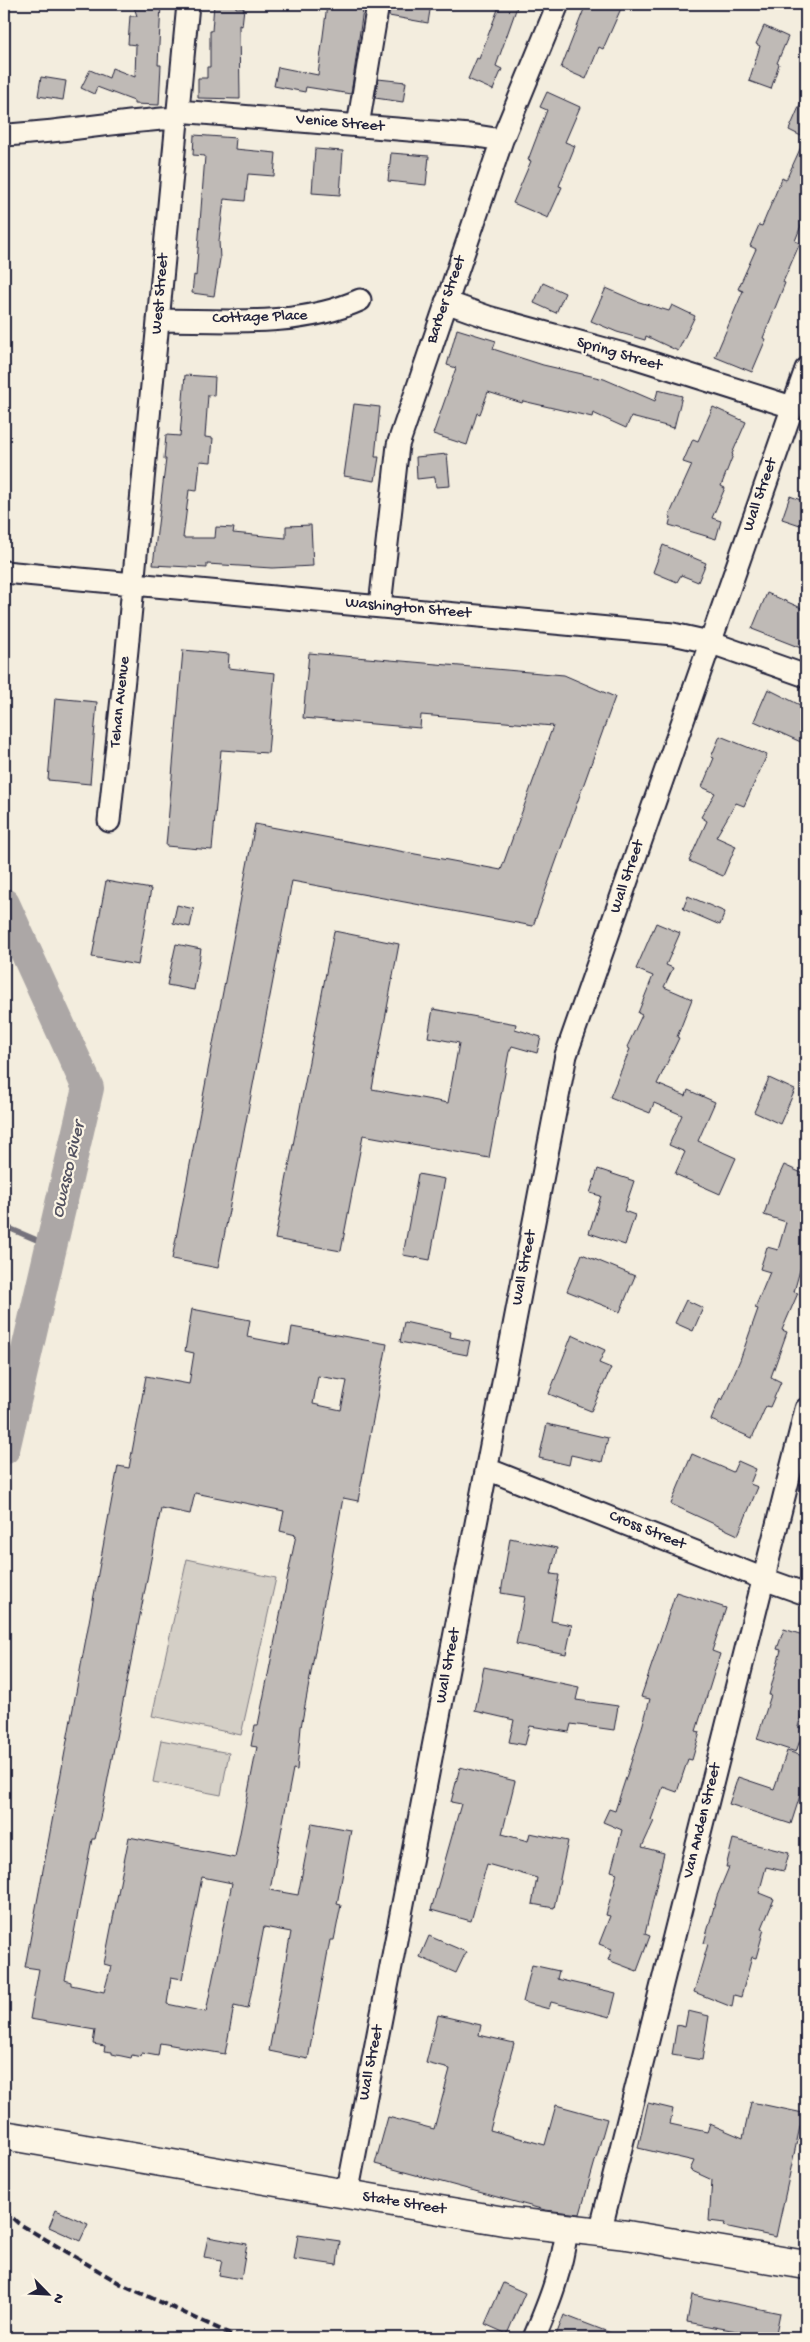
<svg xmlns="http://www.w3.org/2000/svg" width="810" height="2342" viewBox="0 0 810 2342" font-family="'Gochi Hand',sans-serif">
<rect width="100%" height="100%" fill="#f3edde"/>
<filter id="ink" filterUnits="userSpaceOnUse"><feTurbulence type="fractalNoise" baseFrequency=".02" numOctaves="2"/><feDisplacementMap in="SourceGraphic" scale="10" xChannelSelector="R" yChannelSelector="G"/><feConvolveMatrix kernelMatrix="1 2 1 2 8 2 1 2 1" color-interpolation-filters="sRGB"/></filter>
<g filter="url(#ink)">
<path fill="#d4cfc6" stroke="#7b7880" d="M187,1559l89,19 -35,157 -89,-19z
M161,1740l68,13 -8,42 -68,-13z"/>
<g fill="none" stroke-linecap="round" stroke-linejoin="round">
<path stroke="#75727b" stroke-width="5.5" d="M4,1226l47,20"/>
<path stroke="#aca7a6" stroke-width="32" d="M4,904l84,184 -84,361"/>
</g>
<path fill="#bfbab6" stroke="#22223b" fill-rule="evenodd" d="M133,4h28l-3,61h3l-2,40 -25,-1v-3l-37,-14 -3,7 -13,-6 9,-18 19,8 3,-10 23,9 1,-32 -8,-1 2,-28h7z
M214,4h22v4h8l-2,18 -3,-1 1,74 -42,-1v-20h9v-11h3v-36h2z
M390,4h41l-3,19 -39,-7z
M500,4h18l-22,62 6,3 -9,21 -25,-11 9,-21 2,1z
M586,4h37l-20,45 -4,-2 -13,32 -25,-11z
M327,5l36,5 -12,84 -45,-7 -1,5 -31,-6 4,-19 40,8z
M764,26l24,11 -11,26 2,1 -8,25 -22,-8 11,-35 -4,-2z
M41,77l25,4 -3,19 -25,-4z
M378,79l28,3 -3,20 -28,-4z
M806,91v122l-11,28 5,2 -17,39 2,1 -22,55 3,1 -14,33 -37,-15 28,-66 -5,-2 18,-40 -6,-3 9,-21 3,1 20,-48 4,2 19,-42 -16,-8z
M547,92l33,15 -15,35 10,4 -16,40 3,1 -14,31 -35,-15 18,-42 -3,-1 19,-50 -7,-3z
M194,135l42,3 -1,11 41,4 -2,23 -26,-2 -3,27 -21,-2 -5,42 1,18 -6,37 -22,-3 2,-18 2,1 9,-120 -12,-1z
M315,149l28,2 -3,44 -28,-2z
M391,153l38,3 -3,29 -38,-4z
M543,283l22,10 -9,20 -22,-10z
M606,288l30,13 33,10 3,-6 23,11 -17,35 -32,-15 -1,4 -28,-8 -26,-11z
M457,329l39,12 -3,8 50,16 61,14 51,22 3,-11 24,6 -8,32 -43,-11 -5,11 -33,-15 -1,4 -69,-16 -1,2 -34,-11 -8,22 -3,-1 -10,32 -34,-11 23,-66 -9,-3z
M185,375l30,2 -1,19 -6,-1 -3,42 8,1 -2,24 -11,-1 -3,30 -8,-1 -6,48h32l1,-11 18,1 -1,5 53,5v-12l25,-1 2,41 -41,2 -65,-4v4l-54,-3 13,-106h-2l2,-24 14,1z
M354,404l26,3 -5,50h4l-4,24 -31,-5z
M713,407l33,15 -14,32 1,1 -12,31 4,2 -13,30 9,3 -5,18 -47,-14 2,-8 -2,-1 23,-51 -9,-3 10,-23 5,2z
M447,454l3,32 -14,1 -1,-10 -18,2 -1,-22z
M790,496l16,6v25l-24,-8z
M663,545l43,18 -8,19 -17,-7 -4,7 -24,-10z
M767,593l39,17v40l-54,-21z
M183,650l46,4 -1,14 47,5 -7,80 -47,-3 -9,100 -46,-4z
M309,653l255,22 51,22 -82,229 -241,-45 -74,387 -46,-9 83,-435 246,46 52,-144 -132,-11 -1,13 -117,-10z
M768,689l38,19v27l-3,8 -49,-22z
M55,698l42,4 -7,82 -42,-4z
M720,736l47,19 -23,51 -8,-3 -20,34 20,9 -13,30 -34,-15 18,-40 -6,-4 14,-24 -13,-6 12,-29 -3,-1z
M106,881l45,8 -13,76 -46,-8z
M688,896l37,16 -5,13 -37,-16z
M177,905l17,4 -4,18 -17,-4z
M656,923l24,10 -14,32 7,3 -9,19 28,12 -15,38 2,1 -22,46 29,12 2,-6 27,12 -17,39 38,17 -16,36 -45,-20 10,-22 -16,-7 13,-30 -28,-12 -4,10 -40,-16 20,-48 -3,-2 15,-32 -4,-2 15,-37 -17,-7z
M334,931l65,13 -27,145 76,14 11,-60 -31,-6 5,-28 83,15 -1,5 26,8 -4,16 -25,-7 -3,6 -20,106 -126,-23 -22,116 -66,-12z
M176,944l25,5 -7,41 -27,-5z
M769,1078l26,12 -15,34 -26,-12z
M784,1165l22,10v73l-12,44 4,1 -16,37 5,2 -16,45 10,5 -11,25 -4,-1 -14,32 -41,-18 9,-21 2,2 18,-41 18,-51 -3,-1 15,-36 -10,-3 7,-22 11,3 8,-28 -22,-7 8,-26h1z
M598,1169l36,12 -10,30 11,4 -10,30 -36,-12 12,-37 -11,-3z
M418,1174l27,5 -15,81 -27,-5z
M582,1254l53,22 -15,36 -53,-21z
M686,1300l17,8 -10,23 -18,-8z
M192,1309l58,11 -3,17 42,8 3,-18 95,17 -29,157 -15,-3 -42,229 -4,43 -4,-1 -23,121 28,5 14,-72 39,7 -14,74 4,1 -7,35h-4l-22,119 -39,-8 22,-119 -27,-5 -16,82 -14,-3 -9,48 -65,-11 -2,13 -16,-3 -1,4 -9,-2 -1,3 -19,-4v-2l-8,-1 1,-5 -12,-2 2,-14 -65,-11 9,-50 -14,-2 93,-501 11,2 17,-92 43,8 5,-31 -9,-2zM318,1376l29,5 -6,29 -28,-6zM195,1493l89,18 -4,20 16,4 -38,190h-3l-4,21 6,1 -22,111 -106,-21 -25,127 7,2 -7,26 -33,-7v-3l-6,-2 27,-141h3l7,-30 59,-301 29,6zM202,1877l30,6 -26,129 -39,-8 4,-27 11,2z
M404,1322l47,10 -1,5 20,4 -3,14 -67,-13z
M572,1335l33,15 -6,13 12,5 -20,43 -42,-17z
M547,1424l61,14 -6,24 -31,-7 -2,10 -30,-7z
M692,1454l41,18 5,-11 18,8 -6,15 8,3 -20,48 -67,-31z
M510,1538l47,10 -6,26 8,1 -8,46 21,4 -6,29 -50,-10 9,-47 -24,-4z
M676,1592l50,16 -14,43 8,3 -24,77 4,1 -8,28 -4,-1 -11,33 -14,-5 -12,33 3,1 -12,26 22,6 -19,81 5,2 -13,35 -29,-11 4,-11 -13,-5 11,-28 -4,-1 11,-42 -6,-2 11,-41 -19,-8 6,-13 6,2 24,-73 11,-39 -9,-2z
M784,1629l22,7v62l-8,29 6,2 -8,23 -39,-13 14,-44h-2l12,-45 -4,-1z
M484,1667l95,20 -3,13 42,6 -4,24 -43,-6 -2,8 -39,-6 -5,19 -16,-3 5,-22 -39,-9z
M787,1751l19,6v20l-15,47 -62,-20 9,-27 36,12z
M460,1767l55,14 -13,53 26,7 2,-8 38,8 -14,67 -22,-4 5,-26 -50,-14 -16,57 -40,-11 30,-106 -10,-2z
M733,1839l56,14 -5,18 -18,-4 -7,26 15,6 -12,29 2,1 -8,29 -4,-1 -11,40 -7,-2 -2,12 -38,-15 14,-48 -4,-1 13,-47 12,-29h-3z
M429,1936l37,16 -10,21 -36,-16z
M532,1965l27,6 -2,8 59,14 -6,24 -59,-15 -2,7 -26,-7z
M688,2011l21,5 -7,44 -30,-5 5,-30 8,2z
M438,2015l43,10 -2,10 35,8 -24,87 55,15 11,-40 51,14 -27,95 -35,-4 -170,-46 13,-47 46,12 16,-60 -24,-6z
M751,2102l52,11 -27,124 -52,-11 1,-3 -16,-2 3,-41 -22,-10 4,-9 -56,-13 10,-45 25,6 -3,15 37,8 3,-8 33,14z
M56,2210l32,14 -8,17 -31,-14z
M298,2235l42,6 -3,24 -43,-6z
M208,2237l39,7 -6,35 -22,-4 3,-15 -18,-3z
M503,2283l22,10 -18,41 -22,-10z
M692,2295l88,18 -5,25 -88,-16z
M564,2315l57,22 -1,1h-65z"/>
<g fill="none" stroke-linecap="round" stroke-linejoin="round">
<defs>
<path id="minor" d="M178,111l292,24 32,5
M358,126l20,-122
M4,135c58,-3 115,-14 174,-17
M446,302l42,15 139,38 165,52
M158,320c67,0 140,8 202,-20
M4,572l669,62 36,8 97,34
M380,606l18,-161 104,-305 56,-136
M109,821l18,-171 61,-646
M487,1469l277,110 42,15
M347,2195l219,-1140 240,-686
M600,2232l206,-823
M534,2338c17,-40 27,-66 33,-109"/>
<path id="secondary" d="M4,2135l500,86 123,14 179,30"/>
</defs>
<use href="#minor" stroke="#22223b" stroke-width="25"/>
<use href="#secondary" stroke="#22223b" stroke-width="31"/>
<use href="#minor" stroke="#fcf5e5" stroke-width="21"/>
<use href="#secondary" stroke="#fcf5e5" stroke-width="28"/>
<path stroke="#22223b" stroke-width="4" stroke-dasharray="8 4" stroke-linecap="butt" d="M4,2210l14,13 103,61 118,54"/>
</g>
</g>
<g text-anchor="middle" dominant-baseline="central" stroke-width="4.5" stroke-linejoin="round" paint-order="stroke">
<g font-size="16" fill="#22223b" stroke="#fcf5e5">
<text transform="translate(340 124) rotate(5)">Venice Street</text>
<text transform="translate(161 294) rotate(-85)">West Street</text>
<text transform="translate(447 300) rotate(-71)">Barber Street</text>
<text transform="translate(260 318) rotate(-2)">Cottage Place</text>
<text transform="translate(619 355) rotate(16)">Spring Street</text>
<text transform="translate(761 495) rotate(-71)">Wall Street</text>
<text transform="translate(408 609) rotate(5)">Washington Street</text>
<text transform="translate(121 702) rotate(-84)">Tehan Avenue</text>
<text transform="translate(628 877) rotate(-71)">Wall Street</text>
<text transform="translate(525 1268) rotate(-79)">Wall Street</text>
<text transform="translate(647 1531) rotate(22)">Cross Street</text>
<text transform="translate(449 1666) rotate(-79)">Wall Street</text>
<text transform="translate(703 1821) rotate(-76)">Van Anden Street</text>
<text transform="translate(372 2063) rotate(-79)">Wall Street</text>
<text transform="translate(404 2204) rotate(9)">State Street</text>
</g>
<g font-size="18" font-style="italic" fill="#525160" stroke="#fcf5e5">
<text transform="translate(69 1170) rotate(-77)">Owasco River</text>
</g>
</g>
<rect width="810" height="2342" fill="none" stroke="#fcf5e5" stroke-width="20"/>
<rect x="10" y="10" width="790" height="2322" fill="none" stroke="#22223b" stroke-width="2" filter="url(#ink)"/>
<g transform="translate(48 2294) rotate(114)" stroke="#fcf5e5" stroke-width="4" paint-order="stroke">
<path d="M0-4L9 19L0 12L-9 19Z" fill="#22223b"/>
<text y="-8" font-size="14" font-weight="bold" text-anchor="middle" fill="#22223b">N</text>
</g>
</svg>
